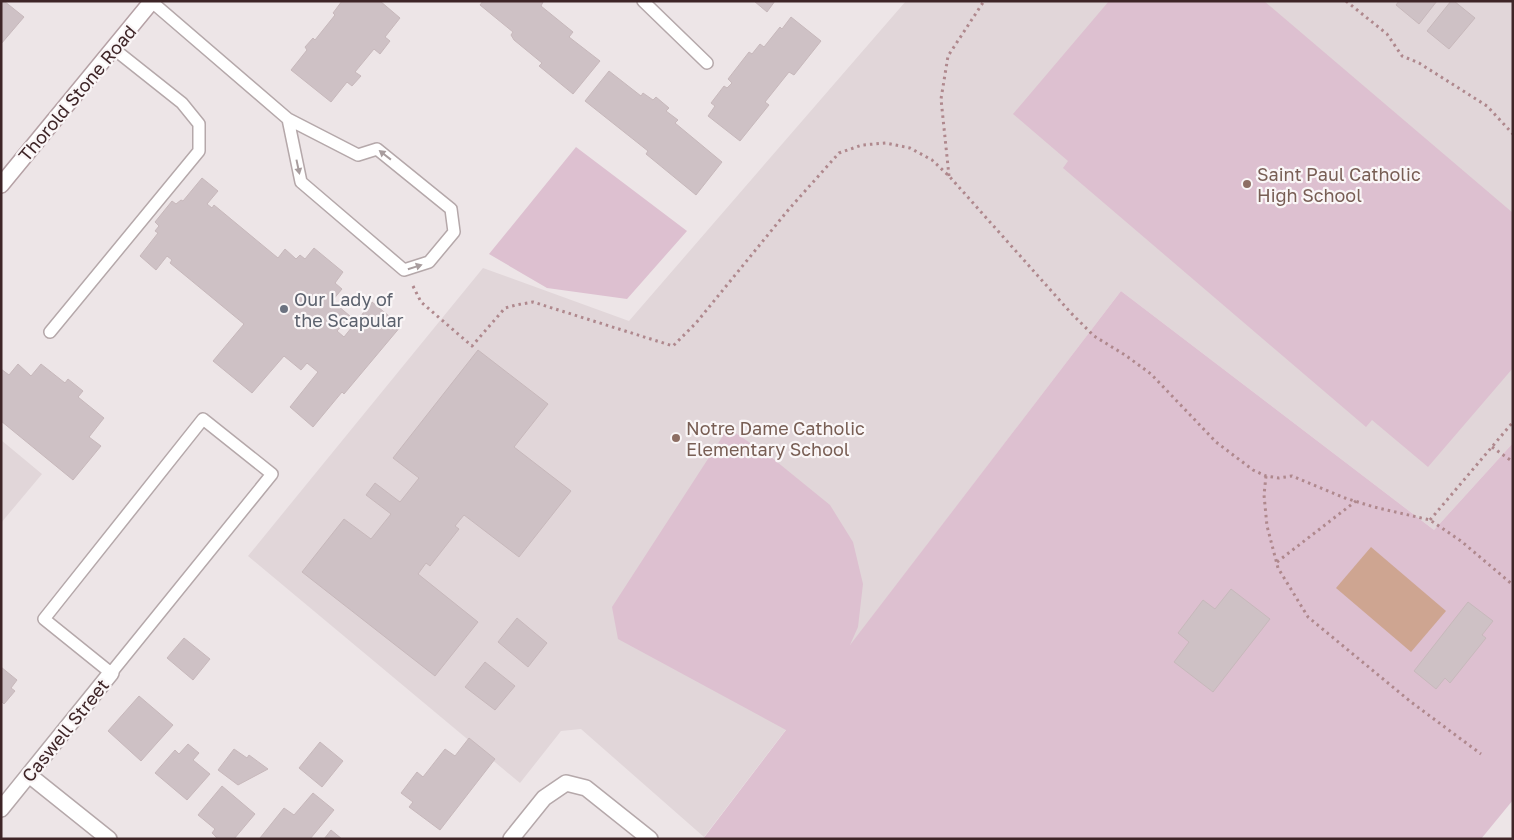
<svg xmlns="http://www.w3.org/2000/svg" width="1514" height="840" viewBox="0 0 1514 840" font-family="'Golos Text',sans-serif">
<rect width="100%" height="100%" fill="#ede5e7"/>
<path fill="#e1d6d9" d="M906,1h607v442l-79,87 -313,-239 -417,546 -123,-108 -20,2 -41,52 -272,-227 235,-288 146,53z
M1,440l41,34 -41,49z"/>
<path fill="#ddc0d0" d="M1109,1h155l249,212v155l-85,99 -56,-47 -6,7 -303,-259 5,-7 -55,-47z
M576,147l111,84 -60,68 -80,-11 -58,-34z
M1121,291l313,239 79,-87v357l-32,39h-778l83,-109 -168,-91 -6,-32 116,-179 43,29 59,48 23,37 10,42 -5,43 -8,18z"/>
<path fill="#cea591" d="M1371,547l75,64 -35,41 -75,-64z"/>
<path fill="#cec1c5" stroke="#c7b8bb" d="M1,1h3l20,16 -23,27z
M342,1h38l20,17 -15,19 5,4 -10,13 -6,-5 -19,23 6,4 -9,10 -5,-4 -16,20 -40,-32 16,-20 -2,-3 8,-9 2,2 20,-25 -2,-2z
M483,1h58l2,1 -2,4 32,26 -4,5 31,24 -27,33 -34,-28 3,-3 -28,-23 -3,-5 2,-3 -33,-27z
M754,1h21l-8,11z
M1399,1h38l-18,23 -23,-19z
M1451,1h3l21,17 -26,31 -22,-18z
M791,17l30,24 -27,34 -5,-3 -24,30 4,3 -29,36 -32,-25 7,-10 -4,-3 13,-17 3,2 5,-5 -4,-4 21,-27 3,2 8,-10 4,3 16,-20 2,2z
M609,71l32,25 2,-3 10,7 3,-3 13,11 -3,3 12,9 -3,3 47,39 -26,33 -50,-41 2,-3 -63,-50z
M202,178l16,13 -11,13 5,4 2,-3 64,53 7,-9 11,10 4,-4 5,4 9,-11 29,24 -8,11 7,6 -10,12 18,15 -13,15 7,6 28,-35 29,24 -57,68 -2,-2 -29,35 -23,-20 28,-35 -11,-9 -6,7 -17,-14 -32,37 -39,-32 31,-37 -74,-61 2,-3 -5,-4 -11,14 -16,-14 18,-23 -3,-2 4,-5 -4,-4 17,-21 4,3 5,-4 2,1z
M478,350l70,54 -34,43 57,44 -52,66 -55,-42 -9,11 4,3 -29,37 -4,-3 -8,11 60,48 -43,54 -133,-104 42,-53 27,20 20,-25 -25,-19 9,-12 25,19 19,-24 -26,-20z
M18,364l13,12 10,-12 24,19 3,-4 15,12 -5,6 26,21 -15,19 12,9 -28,34 -72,-59v-52l8,6z
M1231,589l39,30 -57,73 -39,-30 15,-20 -11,-9 25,-33 12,9z
M1468,602l25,19 -11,14 4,3 -36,45 -5,-5 -9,11 -22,-18z
M517,618l30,25 -19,24 -30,-25z
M184,638l26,21 -17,21 -26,-22z
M485,662l30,24 -20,24 -30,-23z
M1,667l16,13 -6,8 4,3 -11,13 -3,-3z
M139,696l34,29 -32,36 -33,-30z
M469,738l26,21 -55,71 -31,-23 4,-5 -12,-9 16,-21 6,5 22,-28 10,7z
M320,742l23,19 -21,26 -23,-19z
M188,744l11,9 -6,7 17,14 -23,26 -32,-27 20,-23 4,4z
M234,749l13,9 2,-3 19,14 -30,16 -20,-15z
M222,786l33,28 -21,25h-16l-6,-6 3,-4 -17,-14z
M313,793l21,17 -24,29h-48l-2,-1 24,-30 10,7z
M331,830l11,9h-18z"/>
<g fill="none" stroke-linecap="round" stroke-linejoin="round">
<defs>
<path id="lane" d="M643,1l64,62
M152,2l136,117 70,36 19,-6 74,60 3,23 -25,30 -25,8 -103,-88 -13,-63
M50,332l149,-181v-27l-17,-21 -68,-54
M203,419l69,55 -161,199 -67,-54z"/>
<path id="street" d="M29,775l80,64
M1,809l110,-136
M511,839l33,-41 22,-15 20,5 64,51"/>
<path id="secondary" d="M1,185l151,-184"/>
</defs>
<use href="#lane" stroke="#b5a8aa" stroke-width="14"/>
<use href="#street" stroke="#b5a8aa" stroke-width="18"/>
<use href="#secondary" stroke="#b5a1a5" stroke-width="18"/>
<path stroke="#af888d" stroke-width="3" stroke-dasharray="2.5 4" stroke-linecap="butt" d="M1346,1l41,33 15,22 17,7 68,43 26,28
M949,176l-8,-77 7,-43 36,-55
M413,286l8,16 51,44 33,-38 11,-3 17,-3 140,44 23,-23 93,-114 50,-56 23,-8 24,-2 24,5 22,12 17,16 122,137 23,23 31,19 26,19 65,68 37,28 13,6 13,2 13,-2 53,22 29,9 56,13 31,21 52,44
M1492,447l21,15
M1266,476l-2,19 3,31 11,42 30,49 103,85 70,52
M1430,520l83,-98
M1277,562l79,-61"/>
<use href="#lane" stroke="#fff" stroke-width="11"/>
<use href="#street" stroke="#fff" stroke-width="15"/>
<use href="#secondary" stroke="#fff" stroke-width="15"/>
</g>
<defs><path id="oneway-solid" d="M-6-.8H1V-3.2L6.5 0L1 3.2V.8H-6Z" transform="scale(1.25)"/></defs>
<g fill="#a89d9e">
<use href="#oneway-solid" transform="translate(385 155) rotate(-142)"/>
<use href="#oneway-solid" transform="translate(298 167) rotate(78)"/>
<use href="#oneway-solid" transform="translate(415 267) rotate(-18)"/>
</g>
<g fill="#8d6e63" stroke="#faf6f7" stroke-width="2">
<circle cx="1247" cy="184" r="5"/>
<circle cx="676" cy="438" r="5"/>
</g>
<circle fill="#6b7280" stroke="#faf6f7" stroke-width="2" cx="284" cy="309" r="5"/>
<g text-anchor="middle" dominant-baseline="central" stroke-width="4.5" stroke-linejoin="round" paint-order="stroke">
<g font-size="18" fill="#3e2527" stroke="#faf6f7">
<text transform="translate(77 93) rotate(-50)">Thorold Stone Road</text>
<text transform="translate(65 730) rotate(-51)">Caswell Street</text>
</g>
<g font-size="18" fill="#785e54" stroke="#faf6f7" text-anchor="start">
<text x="1257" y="174">Saint Paul Catholic<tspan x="1257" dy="21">High School</tspan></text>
<text x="686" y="428">Notre Dame Catholic<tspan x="686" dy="21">Elementary School</tspan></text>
</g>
<g font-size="18" fill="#5b616d" stroke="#faf6f7" text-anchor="start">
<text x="294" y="299">Our Lady of<tspan x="294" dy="21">the Scapular</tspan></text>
</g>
</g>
<rect width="1514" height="840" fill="none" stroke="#3e2527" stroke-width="5"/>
</svg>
